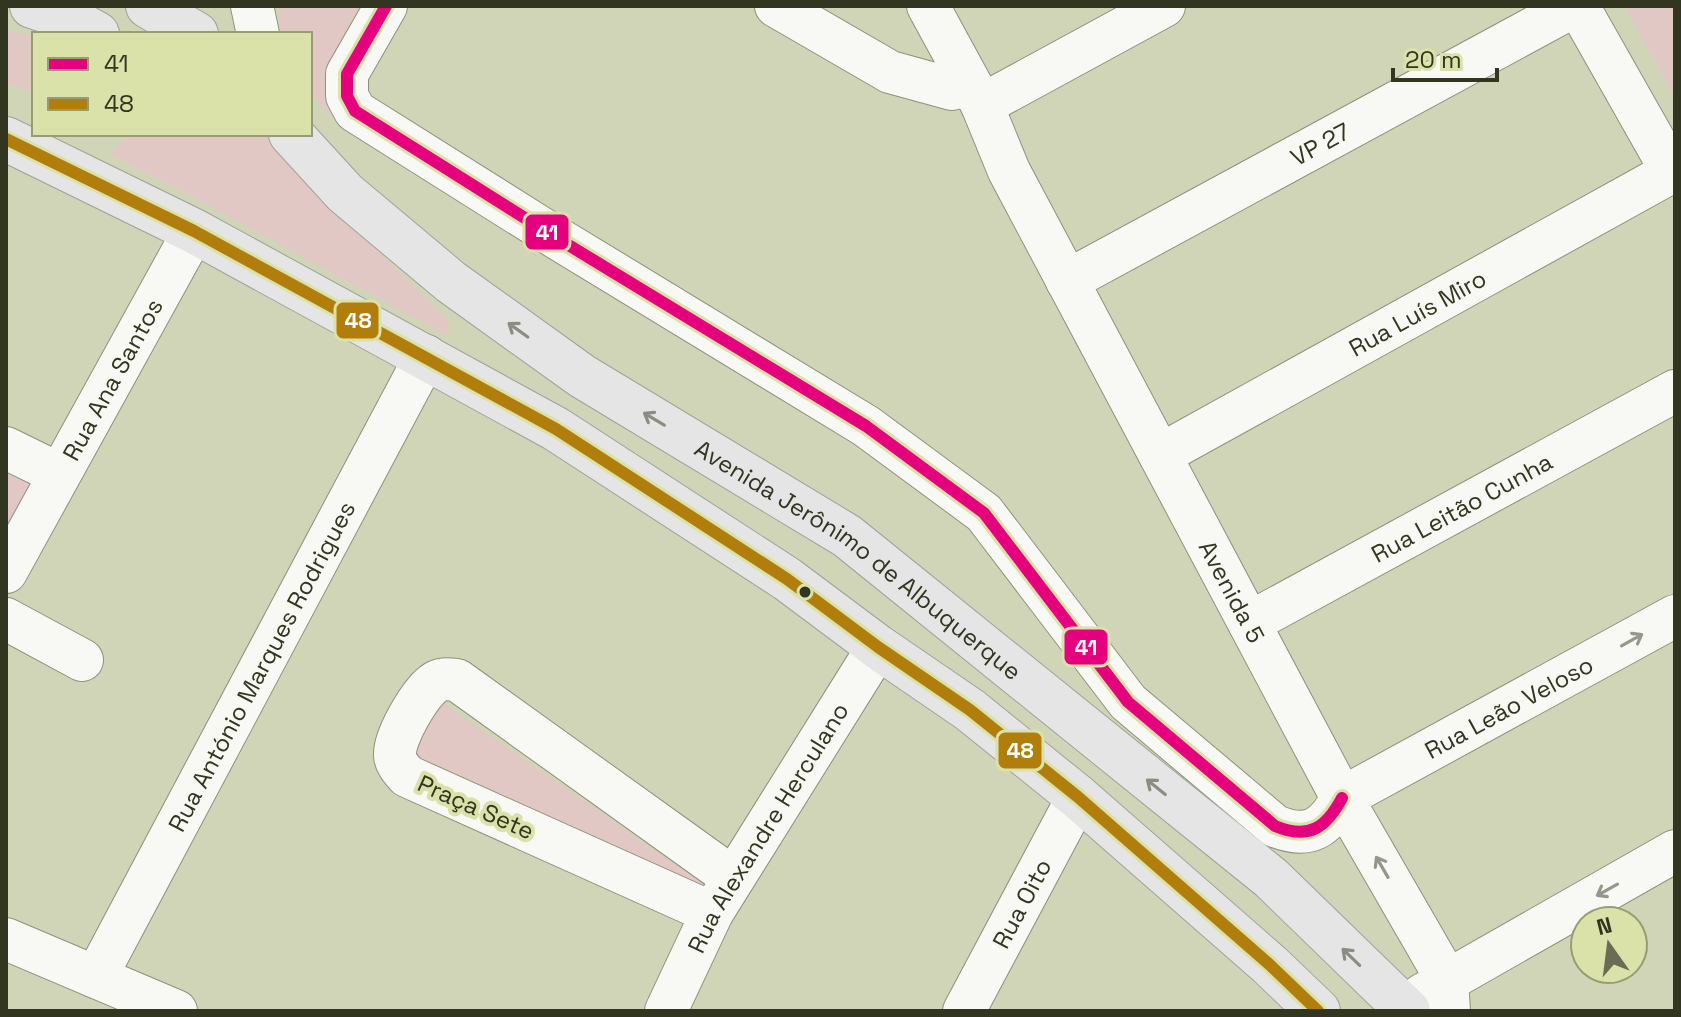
<svg xmlns="http://www.w3.org/2000/svg" width="1681" height="1017" viewBox="0 0 1681 1017" font-family="'Space Grotesk',sans-serif">
<rect width="100%" height="100%" fill="#d1d5b7"/>
<path fill="#e1c8c5" d="M278,6h94l-40,89 1,23 -23,-25v-59h-29z
M1624,6h51v91z
M6,30l28,6v57l-28,-10z
M129,134h142l104,114 74,73 -1,15 -247,-135 -91,-47z
M6,469l29,15 -29,55z
M441,702l270,187 -302,-127z"/>
<g fill="none" stroke-linecap="round" stroke-linejoin="round">
<defs>
<g id="minor">
<path d="M252,6l6,28"/>
<path d="M386,6l-39,68v22l8,15 197,124 314,191 118,87 144,189 147,124c34,14 51,2 67,-28"/>
<path d="M776,6l114,66 62,17"/>
<path id="s1" d="M928,6l54,99 27,66 333,627 105,182 2,31"/>
<path d="M1578,6l94,166"/>
<path d="M982,105l182,-99"/>
<path id="s2" d="M1067,281l507,-275"/>
<path d="M6,448l53,26"/>
<path id="s3" d="M1160,455l515,-285"/>
<path id="s4" d="M6,572l188,-341"/>
<path d="M6,619l76,41"/>
<path id="s5" d="M1249,623l426,-232"/>
<path id="s6" d="M1342,798l333,-182"/>
<path d="M712,913l-305,-137c-5,-6 -12,-13 -12,-21 -1,-18 24,-60 38,-71 7,-6 15,-5 24,-4l276,198"/>
<path d="M6,939l170,72"/>
<path id="s7" d="M96,977l330,-621"/>
<path d="M1422,995l253,-144"/>
<path id="s8" d="M666,1011l46,-98 166,-266"/>
<path id="s9" d="M964,1011l114,-214"/>
</g>
<g id="major">
<path d="M32,6l36,12 29,16"/>
<path d="M148,6l48,28"/>
<path id="s10" d="M291,134l54,59 106,89 131,94 265,160 424,342 137,133"/>
<path d="M6,139l188,92 362,198 231,150 91,68 92,63 108,87 192,168 48,46"/>
</g>
</defs>
<use href="#minor" stroke="#8e917a" stroke-width="44"/>
<use href="#major" stroke="#a1a19a" stroke-width="46"/>
<use href="#minor" stroke="#f8f9f4" stroke-width="42"/>
<use href="#major" stroke="#e5e5e5" stroke-width="44"/>
<defs>
<path id="bus-1" d="M386,6l-39,68v22l8,15 197,124 314,191 118,87 144,189 147,124c34,14 51,2 67,-28"/>
<path id="bus-2" d="M6,139l188,92 362,198 231,150 91,68 92,63 108,87 192,168 48,46"/>
</defs>
<use href="#bus-1" stroke="#dae2aa" stroke-width="18"/>
<use href="#bus-2" stroke="#dae2aa" stroke-width="18"/>
<use href="#bus-1" stroke="#e5007d" stroke-width="12"/>
<use href="#bus-2" stroke="#b27e0b" stroke-width="12"/>
</g>
<defs><path id="oneway-shaft" d="M-6 0H5M1.5-3L5.5 0L1.5 3" fill="none" stroke-width="1.6" stroke-linecap="round" stroke-linejoin="round" transform="scale(2)"/></defs>
<g stroke="#8c8d82">
<use href="#oneway-shaft" transform="translate(518 330) rotate(-144)"/>
<use href="#oneway-shaft" transform="translate(654 419) rotate(-149)"/>
<use href="#oneway-shaft" transform="translate(1156 787) rotate(-141)"/>
<use href="#oneway-shaft" transform="translate(1351 957) rotate(-136)"/>
</g>
<g stroke="#95978a">
<use href="#oneway-shaft" transform="translate(1632 640) rotate(-29)"/>
<use href="#oneway-shaft" transform="translate(1382 867) rotate(-120)"/>
<use href="#oneway-shaft" transform="translate(1607 890) rotate(151)"/>
</g>
<circle fill="#32351f" stroke="#dae2aa" stroke-width="3" cx="805" cy="592" r="7"/>
<g text-anchor="middle" dominant-baseline="central" stroke-width="8" stroke-linejoin="round" paint-order="stroke">
<g font-size="24" fill="#32351f" stroke="#dae2aa">
<text stroke="none"><textPath href="#s2" startOffset="288">VP 27</textPath></text>
<text stroke="none"><textPath href="#s3" startOffset="294">Rua Luís Miro</textPath></text>
<text stroke="none"><textPath href="#s4" startOffset="220">Rua Ana Santos</textPath></text>
<text stroke="none"><textPath href="#s5" startOffset="242">Rua Leitão Cunha</textPath></text>
<text stroke="none"><textPath href="#s10" startOffset="712">Avenida Jerônimo de Albuquerque</textPath></text>
<text stroke="none"><textPath href="#s1" startOffset="660">Avenida 5</textPath></text>
<text stroke="none"><textPath href="#s7" startOffset="352">Rua António Marques Rodrigues</textPath></text>
<text stroke="none"><textPath href="#s6" startOffset="190">Rua Leão Veloso</textPath></text>
<text transform="translate(476 807) rotate(24)">Praça Sete</text>
<text stroke="none"><textPath href="#s8" startOffset="210">Rua Alexandre Herculano</textPath></text>
<text stroke="none"><textPath href="#s9" startOffset="122">Rua Oito</textPath></text>
</g>
</g>
<g stroke="#dae2aa" stroke-width="3">
<rect x="524" y="213" width="46" height="38" rx="8" fill="#e5007d"/>
<rect x="335" y="301" width="45" height="39" rx="8" fill="#b27e0b"/>
<rect x="1063" y="628" width="46" height="38" rx="8" fill="#e5007d"/>
<rect x="997" y="731" width="46" height="39" rx="8" fill="#b27e0b"/>
</g>
<g font-size="22" text-anchor="middle" font-weight="bold" fill="#fff">
<text x="547" y="240">41</text>
<text x="358" y="328">48</text>
<text x="1086" y="655">41</text>
<text x="1020" y="758">48</text>
</g>
<rect width="1681" height="1017" fill="none" stroke="#32351f" stroke-width="16"/>
<rect x="32" y="32" width="280" height="104" fill="#dae2aa" stroke="#979d72" stroke-width="2"/>
<rect x="48" y="58" width="40" height="12" fill="#e5007d" stroke="#979d72" stroke-width="2"/>
<text x="104" y="72" font-size="24" fill="#32351f">41</text>
<rect x="48" y="98" width="40" height="12" fill="#b27e0b" stroke="#979d72" stroke-width="2"/>
<text x="104" y="112" font-size="24" fill="#32351f">48</text>
<g transform="translate(1609 945) rotate(346)"><circle r="38" fill="#dae2aa" stroke="#979d72" stroke-width="2"/>
<path d="M0-6L14 30L0 20L-14 30Z" fill="#6a6d54"/>
<text y="-12" font-size="22" font-weight="bold" text-anchor="middle" fill="#32351f">N</text>
</g>
<path d="M1393 68v12h104v-12" fill="none" stroke="#32351f" stroke-width="4"/>
<text x="1405" y="68" font-size="24" fill="#32351f" stroke="#dae2aa" stroke-width="6" paint-order="stroke">20 m</text>
</svg>
